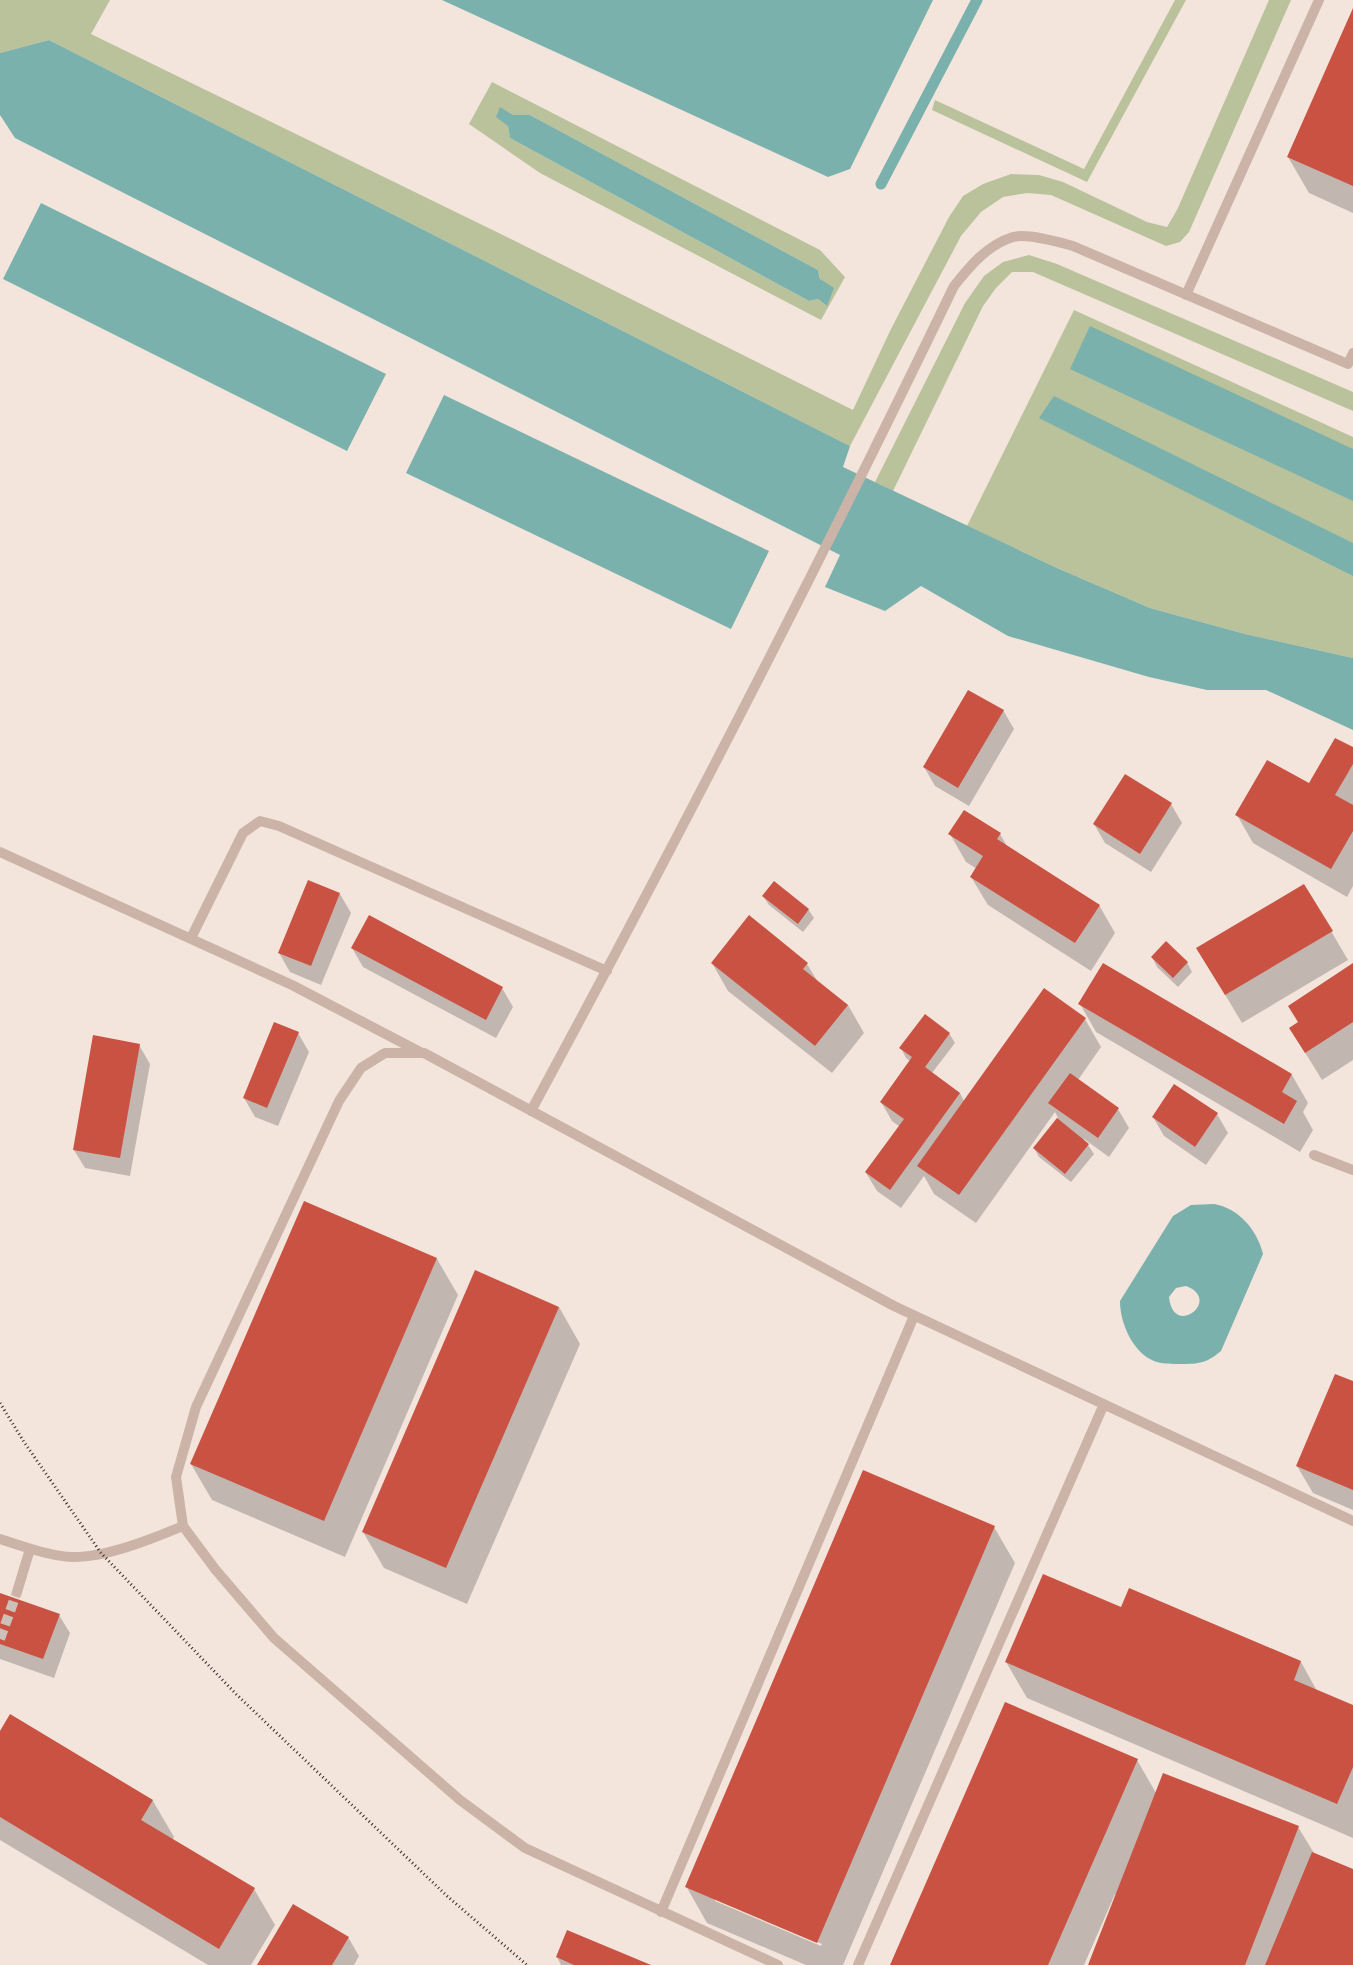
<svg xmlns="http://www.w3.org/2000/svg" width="1353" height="1965" viewBox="0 0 1353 1965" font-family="'Fira Sans Condensed',sans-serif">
<rect width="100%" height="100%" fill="#f3e5dc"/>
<path fill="#bac29b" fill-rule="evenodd" d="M0,0h110l-19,34 420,205 342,171 37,-79 59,-114 14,-21 20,-12 28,-10 28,1 24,7 84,40 20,5 10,-17 92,-210h22l-102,232 -9,10 -14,4 -115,-51 -24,-2 -24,4 -22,15 -20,24 -111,210 -801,-406 -49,13z
M1175,0h11l-99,182 -155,-72 3,-10 149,69z
M492,82l328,168 25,27 -24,43 -281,-147 -71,-49zM513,115h17l288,155 9,36 -9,-7 -9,2 -299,-163 -2,-13z
M1029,255l28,9 296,128v19l-320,-139h-21l-16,16 -13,18 -90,185 -18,-9 90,-179 19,-27 19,-14z
M1074,310l279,127v221l-108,-24 -95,-26 -93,-40 -90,-42z"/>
<path fill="#7ab1ac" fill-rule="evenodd" d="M442,0h491l-83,169 -22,8z
M49,40l801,406 -7,21 214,101 93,40 95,26 108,24v72l-87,-40h-59l-58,-13 -141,-41 -87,-50 -36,25 -60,-24 15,-32 -825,-417 -15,-23v-62z
M500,107l13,8h17l288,155 2,9 14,9 -7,18 -9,-7 -9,2 -299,-163 -2,-12 -12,-9z
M41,203l345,171 -39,77 -344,-172z
M1090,326l263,123v52l-283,-132z
M444,395l325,156 -38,78 -325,-156z
M1054,396l299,147v33l-314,-158z
M1214,1204c24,4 43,25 49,50l-42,97c-14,12 -22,13 -40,13 -8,0 -20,0 -27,-3 -22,-9 -34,-39 -34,-60l53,-85 18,-11zM1186,1286c37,14 -13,53 -17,11l7,-9z"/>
<path fill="#0003" fill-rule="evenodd" d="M1353,11v202l-44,-20 -21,-36z
M1003,710l11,19 -45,77 -34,-20 -11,-19z
M1353,749v137l-6,11 -94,-54 -16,-28 72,-30z
M1126,776l45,28 11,19 -31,49 -46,-29 -11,-19z
M950,834h50l7,12 92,59 16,28 -24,38 -103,-66 -17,-28 6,-8 -11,-7z
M308,881l32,13 11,19 -30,72 -31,-13 -11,-19z
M1304,885l44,75 -106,63 -28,-47z
M763,896l45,13 6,9 -11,14 -34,-27z
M352,948l150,40 11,19 -17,31 -133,-71z
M1152,957l35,5 5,10 -14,15 -21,-20z
M712,963l95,1 11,18 30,23 16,28 -32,40 -104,-82z
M1103,964l189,111 16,28 -5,9 10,18 -13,22 -204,-120 -16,-28z
M1353,965v95l-31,20 -32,-52 9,-5z
M1085,1019l16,28 -23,33 40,29 11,19 -20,29 -25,-18 -1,1 5,5 6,9 -23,28 -32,-25 -5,-9 24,-30 -3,-6 -79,111 -42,-29 -10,-18 -23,32 -24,-17 -11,-18 34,-46 -8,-6 -11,-19 29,-41 -4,-3 -5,-10 48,-15 6,10 -23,30 28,20 4,8z
M298,1033l11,19 -31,74 -23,-9 -11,-19z
M139,1045l11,19 -20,112 -45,-8 -11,-18z
M1217,1114l11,19 -22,32 -42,-29 -11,-19z
M304,1202l133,57 21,36 -113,262 -133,-57 -21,-36z
M559,1307l21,37 -113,260 -83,-36 -21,-36z
M1353,1383v127l-40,-17 -16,-27z
M994,1527l21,36 -172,402h-37l-99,-42 -21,-37zM715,1898l107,46 -1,2 -106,-45z
M1130,1589l171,73 16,29 36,15v132l-326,-140 -21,-36 116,-54z
M0,1594l59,21 11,18 -16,45 -54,-19z
M11,1715l142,86 21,36 -2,3 82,49 21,36 -24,40h-43l-208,-125v-107z
M1137,1760l19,33 142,34 16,26 39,17v95h-263l27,-70 -2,-1 -31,71h-193z
M348,1937l11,19 -5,9h-96z
M557,1957l91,8h-87z"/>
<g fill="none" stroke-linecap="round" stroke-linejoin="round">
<path stroke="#7ab1ac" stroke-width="11" d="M881,184l96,-184"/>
</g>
<path fill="#c95243" d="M1353,8v178l-66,-29z
M968,690l36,20 -46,78 -35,-21z
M1335,738l18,9v17l-18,31 18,10v26l-22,38 -96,-54 32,-55 42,23z
M1125,774l47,29 -32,51 -47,-30z
M964,810l37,23 -4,6 103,66 -25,38 -105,-66 13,-21 -35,-22z
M308,880l32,13 -29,73 -33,-13z
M774,881l35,28 -11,15 -36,-28z
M1304,884l29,47 -108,64 -29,-47z
M369,915l134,72 -17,33 -135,-72z
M749,915l59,48 -5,6 45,36 -33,41 -104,-83z
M1166,941l22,21 -15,16 -22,-21z
M1103,963l189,111 -10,18 15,9 -13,23 -206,-120z
M1353,963v59l-48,31 -16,-25 9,-6 -10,-16z
M1044,988l42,30 -127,177 -42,-29z
M925,1014l25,19 -25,34 35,26 -70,97 -25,-18 39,-53 -24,-17 32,-45 -13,-9z
M274,1022l25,10 -32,76 -24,-10z
M93,1035l47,9 -20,114 -47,-8z
M1070,1073l49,35 -21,30 -50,-35z
M1174,1084l44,29 -23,34 -43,-30z
M1057,1118l32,26 -24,30 -32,-26z
M304,1201l133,57 -113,263 -134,-57z
M475,1270l84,37 -113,261 -84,-36z
M1335,1374l18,7v109l-57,-24z
M863,1470l132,56 -178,417 -132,-56z
M1043,1574l78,33 8,-19 172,73 -7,19 59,25v62l-16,37 -332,-142z
M0,1593l60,21 -17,45 -43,-15z
M1005,1702l133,57 -90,206h-158z
M10,1714l143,86 -12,20 114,68 -36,61 -219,-132v-86z
M1163,1773l136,53 -54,139h-157z
M1312,1852l41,17v96h-88z
M293,1904l56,33 -17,28h-75z
M567,1930l84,35h-77l-18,-8z"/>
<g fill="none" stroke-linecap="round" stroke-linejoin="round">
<path stroke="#cdc0b8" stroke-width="10" stroke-dasharray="10 5" stroke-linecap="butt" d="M0,1639l17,-47"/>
<path stroke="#cbb3a7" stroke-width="10" d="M1186,295l133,-295
M0,852l292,133 130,68
M191,938l52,-105 17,-12 19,5 328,145
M531,1111c147,-272 289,-547 423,-825 16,-20 33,-41 59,-49 15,-4 45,5 60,9l275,118 5,-11
M1314,1155l39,15
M0,1539c21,7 50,17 71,18 34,1 81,-18 112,-31
M17,1592l13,-43
M661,1912l253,-596
M778,1965l-253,-117 -65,-48 -186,-162 -59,-69 -32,-43 -7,-49 20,-70 143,-306 22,-33 24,-15h39l470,253 459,215
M858,1965l246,-561"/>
<path stroke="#372b28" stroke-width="3" stroke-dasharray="1 3" stroke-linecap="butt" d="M0,1403l24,39 77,111 135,141 211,202 80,69"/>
</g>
</svg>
